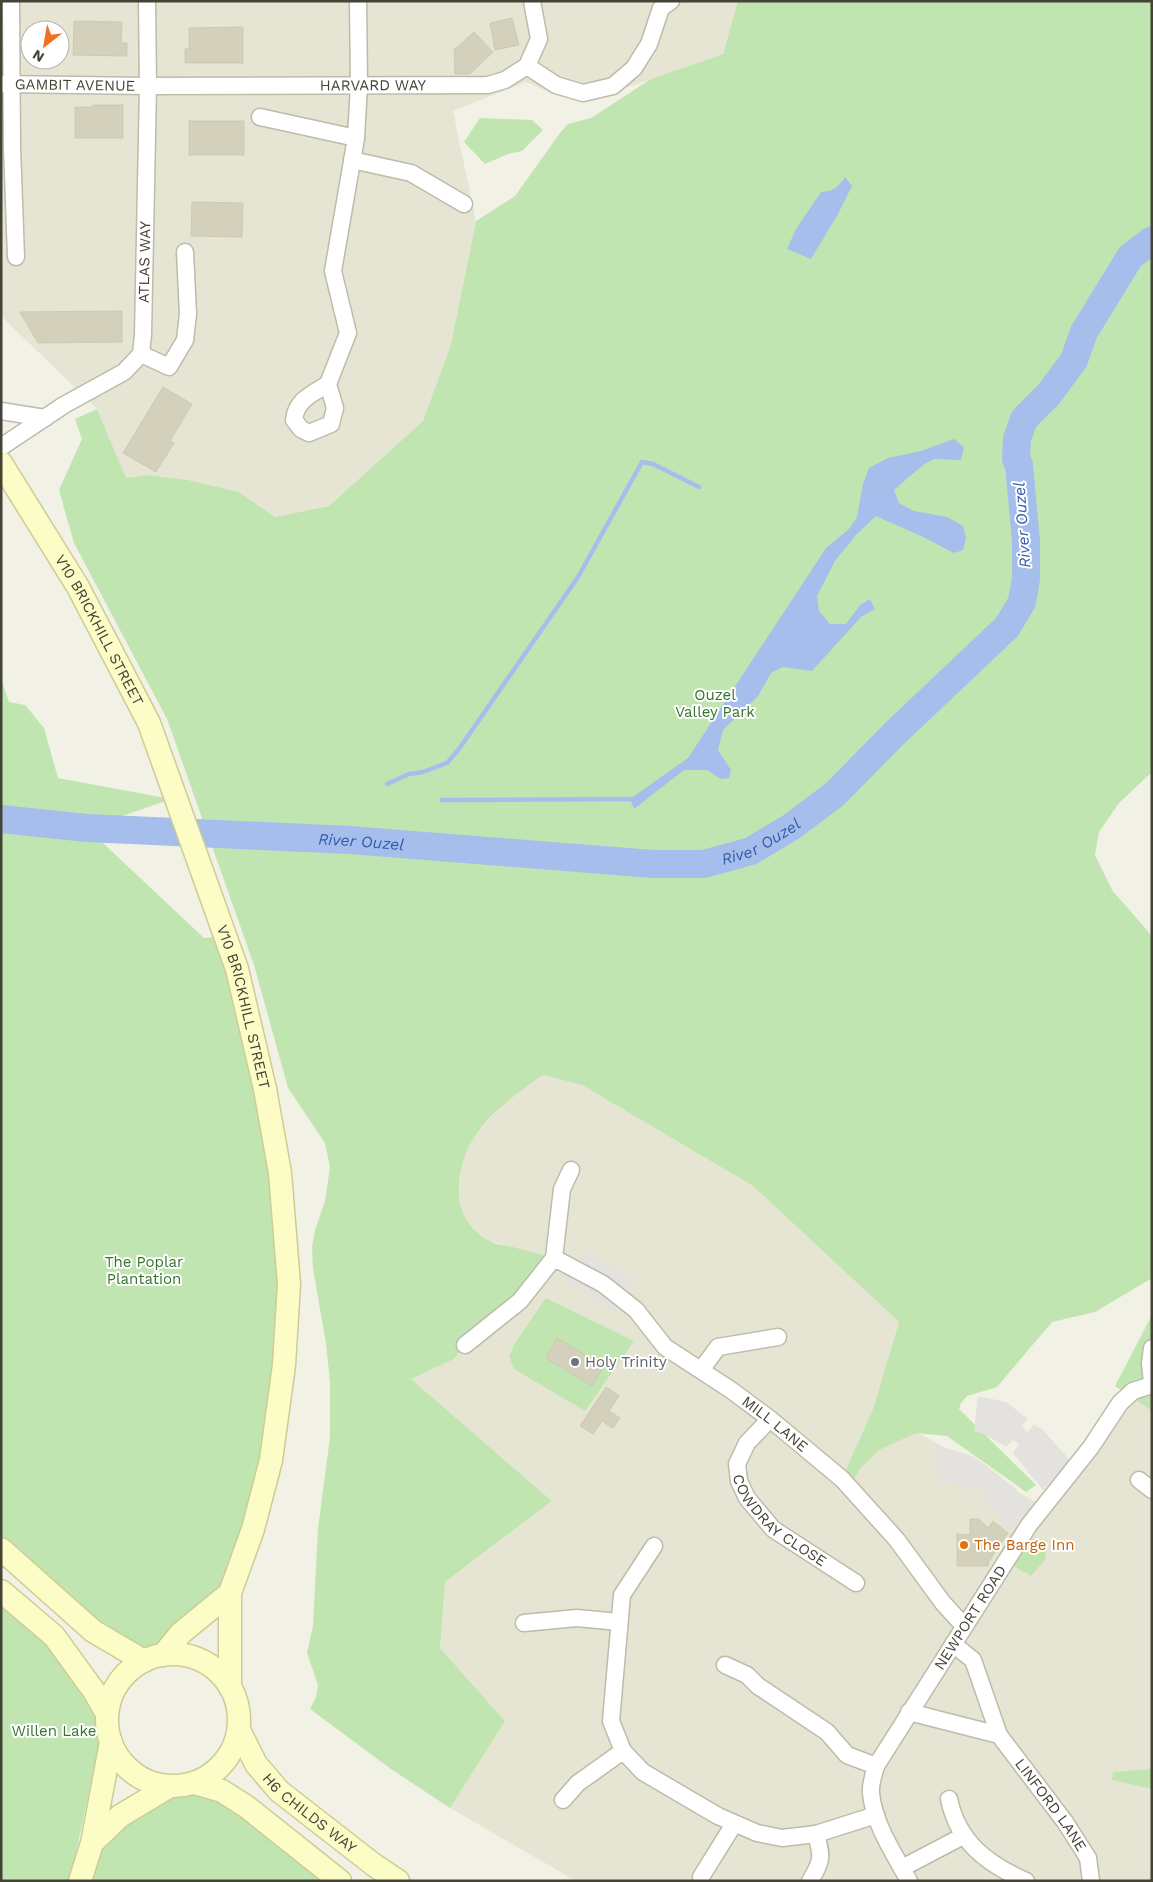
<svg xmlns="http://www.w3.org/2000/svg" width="1153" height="1882" viewBox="0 0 1153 1882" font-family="'Work Sans',sans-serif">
<rect width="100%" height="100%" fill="#f2f1e6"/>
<path fill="#e6e5d4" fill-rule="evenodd" d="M1,1h737l-15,53 -115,40 -48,3 -34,-15 -73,29 23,110 -25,123 -28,77 -94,85 -54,11 -36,-25 -51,-12 -41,-5 -21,4 -29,-70 -96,-93zM30,30h30v30h-30z
M543,1075l39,10 171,101 146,136 -26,87 60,32 114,68 73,-106 32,-18v496h-576l-126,-73 55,-87 -65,-73 5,-66 107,-81 -141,-122 43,-20 11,-14 88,-87 -64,-17 -12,-9 -11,-13 -7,-15 1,-37 7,-19 9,-14 28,-31z"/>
<path fill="#c1e5b1" d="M738,1h414v771l-33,31 -20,29 -4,23 17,35 40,46v342l-57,34 -43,10 -55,65 -30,9 -6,7 -2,6 77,76 -10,7 -79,-56 -31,-3 -37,17 -19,19 -11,17 -7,-7 31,-70 26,-87 -146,-136 -171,-101 -39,-10c-43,30 -86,61 -84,119 0,19 12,36 29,46 6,4 14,5 21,6 15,4 30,8 45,12l-89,87 -11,14 -43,20 141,122 -107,81 -5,66 65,73 -55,87 -59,-39 -81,-60 6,-12 2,-12 -11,-32 6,-27 5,-97 12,-92v-55l-4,-39 -13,-74 -1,-22 3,-17 10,-29 5,-34 -5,-24 -37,-55 -34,-123 -87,-246 -93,-176 -15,-53 23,-51 -7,-20 22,-10 29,69 21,-3 41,5 51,12 36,25 54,-11 94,-85 28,-77 25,-123 39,-25 45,-63 8,-9 23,-6 60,-39 72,-25z
M480,118l52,2 11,10 -21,21 -14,3 -23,10 -21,-22z
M1,678l8,24 16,3 19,23 14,50 102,19 20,-1 -93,32 117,110 10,-1 4,14 19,18 28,120 19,276 -54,228 -86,68 -143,-112z
M546,1298l88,43 -49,70 -71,-42 -5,-13 6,-13z
M1152,1315v96l-37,-25z
M1032,1539l15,1 -2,20 -14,16 -17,-10 4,-11z
M1,1591l106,123v15l4,13 -18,31 -23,108h-69z
M1152,1769v20l-40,-9 1,-8z
M186,1785l11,11 21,5 122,80h-251l12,-31 23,-24 49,-39z"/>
<path fill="#e3e2de" d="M585,1251l49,28 -19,33 -50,-30z
M978,1396l28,6 22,17 -6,7 5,6 7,-7 8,4 25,28 3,4 -27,29 -30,-37 6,-9 -6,-4 -7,7 -22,-13 -10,-3z
M937,1445l38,12 39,30 17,19 -21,23 -30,-30 7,-9 -7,-5 -8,6 -16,-6 -19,-3z"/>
<path fill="#a5beec" d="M845,177l7,9 -14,28 -27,45 -24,-10 9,-20 25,-37c12,-1 17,-4 24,-15z
M954,439l10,8 -3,13 -27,-1 -11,6 -29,25 5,13 15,8 33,6 16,9 3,12 -3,12 -9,3 -33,-17 -45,-20 -20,19 -21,26 -18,35 2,15 11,13h16l14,-19 10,-6 5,10 -14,8 -49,54 -29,-4 -12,6 -13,23 -35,34 -5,20 13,20 -2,8 -8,1 -14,-9h-23l-50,39 -4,-10 58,-41 138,-210 23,-19 8,-12 6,-33 6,-16 19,-10 33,-7z"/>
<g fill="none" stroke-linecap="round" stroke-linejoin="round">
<path stroke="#a5beec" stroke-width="4.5" d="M387,784l22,-10 14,-2 24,-9 12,-14 119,-172 64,-115 11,2 46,23
M442,800l188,-1"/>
<path stroke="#a5beec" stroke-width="28" id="s1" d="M1,819l86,9 263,12 303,24h51l47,-13 40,-24 44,-33 60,-61 112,-106 15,-25 4,-23v-38l-7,-76 -3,-6 1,-20 7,-20 25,-25 25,-34 10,-28 46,-75 22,-17"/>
</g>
<path fill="#d3d0bc" stroke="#cec9b0" d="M512,18l7,27 -24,5 -5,-27z
M74,21l48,1 -1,21h6v13l-54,-1z
M243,27v36h-58v-14h4v-21z
M474,32l19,20 -23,22h-15l-1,-24z
M93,105h30v33h-48v-31h18z
M189,121h55v34h-55z
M192,202l51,1 -1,34 -51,-1z
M122,311v31l-84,1 -18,-31z
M163,387l29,17 -22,37 4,2 -18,29 -33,-19z
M557,1338l47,28 -12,20 -46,-28z
M606,1387l13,9 -10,15 11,7 -7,10 -11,-7 -9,13 -13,-8z
M970,1519h9l9,9 5,-7 15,12 -19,28 -1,5h-31v-32l13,1z"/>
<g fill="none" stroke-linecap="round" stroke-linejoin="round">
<defs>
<g id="street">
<path d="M11,1l1,146 4,110"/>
<path d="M527,66l29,19 27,8 30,-7 21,-18 15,-24 12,-36 10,-7"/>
<path id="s2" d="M1,84l147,2 340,-1 17,-5 22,-14 12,-27 -7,-38"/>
<path d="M260,117l96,21"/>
<path d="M352,160l59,13 53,31"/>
<path d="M141,354l28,13 16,-27 3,-26 -3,-62"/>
<path d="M328,384c-16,10 -32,16 -34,36l7,9 8,4 22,-9 4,-16 -7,-24 20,-51 -15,-62 23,-133 3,-53 -1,-84"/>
<path d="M1,411l44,7"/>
<path id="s3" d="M1,447l63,-42 60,-33 17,-18 2,-19 5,-249 -1,-85"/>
<path d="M554,1258l8,-69 9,-19"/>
<path id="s4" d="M465,1345l55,-44 34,-43 49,26 33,26 29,37 66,43 39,29 72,60 55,61 46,63 21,23"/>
<path d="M1152,1348l-2,15 2,19"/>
<path d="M701,1370l17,-23 60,-10"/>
<path id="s5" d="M770,1419l-23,24 -10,21 2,17 8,17 26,31 83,54"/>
<path d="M1139,1480l13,10"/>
<path d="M654,1546l-32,49 -11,126 12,30 20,21 75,44 39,17 25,5 34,-4 60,-19"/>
<path d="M524,1623l53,-5 42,4"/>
<path id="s6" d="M953,1644l20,16 26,75 66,87 23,36 3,23"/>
<path d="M725,1665l22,10 11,11 69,46 20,23 29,11"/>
<path d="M909,1712l90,23"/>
<path d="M949,1799c9,43 38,65 77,82"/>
<path d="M563,1800l15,-17 45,-32"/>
<path d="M902,1868l61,-32"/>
<path d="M701,1877l33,-53"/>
<path d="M810,1881c13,-21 12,-25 6,-47"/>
<path id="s7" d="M909,1881c-15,-28 -35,-56 -38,-88 -1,-9 3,-19 5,-27l153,-241 62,-78 29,-44 13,-12 19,-6"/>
</g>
<g id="secondary">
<path id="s8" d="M1,463l77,124 71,136 88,246 28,120 15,84 9,111 -5,81 -13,95 -18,69 -23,64v94"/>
<path d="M1,1549l92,82 51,30"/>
<path d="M1,1591l53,45 40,55 13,23"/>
<circle cx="173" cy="1720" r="66"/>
<path d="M163,1655l18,-22 49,-40"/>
<path id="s9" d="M239,1730l17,34 23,27 95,74 24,16"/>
<path d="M194,1783l28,8 25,16 93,74"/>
<path d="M92,1843l28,-27 50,-30"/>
<path d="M80,1881l12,-38 19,-101"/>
</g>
</defs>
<use href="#street" stroke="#bdbba9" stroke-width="19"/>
<use href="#secondary" stroke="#cdcc95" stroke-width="25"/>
<use href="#street" stroke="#fff" stroke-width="16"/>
<use href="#secondary" stroke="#fcfcc7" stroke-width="22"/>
</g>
<circle fill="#6b7280" stroke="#fff" stroke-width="2" cx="575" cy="1362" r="5"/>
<circle fill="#e8710a" stroke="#fff" stroke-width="2" cx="964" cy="1545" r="5"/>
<g text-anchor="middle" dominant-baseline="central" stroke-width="4" stroke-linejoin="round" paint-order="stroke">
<g font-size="15" fill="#454236" stroke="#fff">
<text stroke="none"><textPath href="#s2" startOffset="74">GAMBIT AVENUE</textPath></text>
<text stroke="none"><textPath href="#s2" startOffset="372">HARVARD WAY</textPath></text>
<text stroke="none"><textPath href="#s3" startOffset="261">ATLAS WAY</textPath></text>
<text stroke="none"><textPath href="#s8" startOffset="194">V10 BRICKHILL STREET</textPath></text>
<text stroke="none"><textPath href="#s8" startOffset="599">V10 BRICKHILL STREET</textPath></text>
<text stroke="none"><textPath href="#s4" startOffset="404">MILL LANE</textPath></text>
<text stroke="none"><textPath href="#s5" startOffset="131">COWDRAY CLOSE</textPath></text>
<text stroke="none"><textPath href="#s7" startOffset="300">NEWPORT ROAD</textPath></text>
<text stroke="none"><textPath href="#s6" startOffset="192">LINFORD LANE</textPath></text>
<text stroke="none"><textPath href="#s9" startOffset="111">H6 CHILDS WAY</textPath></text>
</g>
<g font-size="15" fill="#36732c" stroke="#fff">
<text x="715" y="695">Ouzel<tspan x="715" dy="17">Valley Park</tspan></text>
<text x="144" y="1262">The Poplar<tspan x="144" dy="17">Plantation</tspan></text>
<text x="54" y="1731">Willen Lake</text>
</g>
<g font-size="15" fill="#5b616d" stroke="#fff" text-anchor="start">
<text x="585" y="1362">Holy Trinity</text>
</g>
<g font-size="15" fill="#c56008" stroke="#fff" text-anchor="start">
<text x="974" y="1545">The Barge Inn</text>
</g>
<g font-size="16" font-style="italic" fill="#345cab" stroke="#fff">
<text transform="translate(1022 525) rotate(-94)">River Ouzel</text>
<text stroke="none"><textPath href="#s1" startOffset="766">River Ouzel</textPath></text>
<text stroke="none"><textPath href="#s1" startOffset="361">River Ouzel</textPath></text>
</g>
</g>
<rect width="1153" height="1882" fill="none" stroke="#454236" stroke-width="5"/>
<g transform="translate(45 45) rotate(211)"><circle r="24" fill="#ffffff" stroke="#b5b3af"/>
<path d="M0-4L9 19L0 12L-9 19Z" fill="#ef7120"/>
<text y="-8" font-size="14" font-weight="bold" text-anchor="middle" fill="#454236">N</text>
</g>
</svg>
